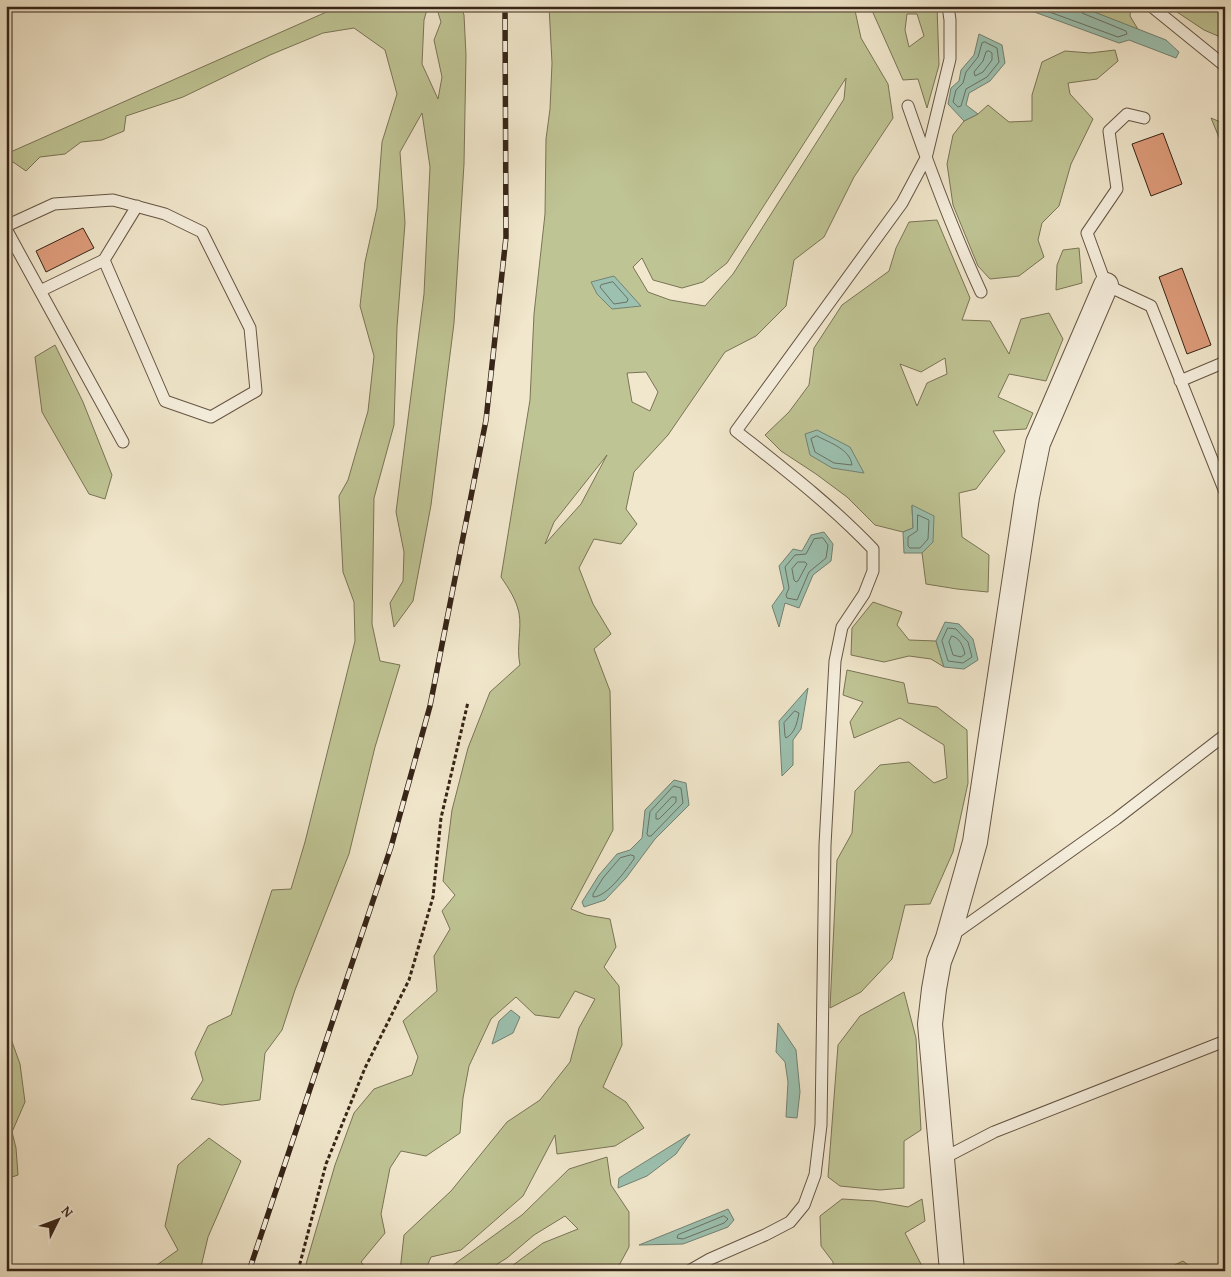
<svg xmlns="http://www.w3.org/2000/svg" width="1231" height="1277" viewBox="0 0 1231 1277" font-family="'Gentium Book Plus',serif">
<rect width="100%" height="100%" fill="#f1e7cc"/>
<filter id="stains"><feTurbulence type="fractalNoise" baseFrequency=".004" numOctaves="4"/><feColorMatrix values="0 0 0 0 .2 0 0 0 0 .09 0 0 0 0 .02 0 0 0 .5 -.17"/></filter>
<radialGradient id="worn" r=".72"><stop offset=".6" stop-color="#630" stop-opacity="0"/><stop offset="1" stop-color="#630" stop-opacity=".3"/></radialGradient>
<path fill="#bfc494" stroke="#7a7456" fill-rule="evenodd" d="M340,6h88l-4,14 -2,44 16,35 4,-22 -8,-37 7,-18 -5,-16h25l3,9 2,40 -2,109 -10,159 -23,182 -18,96 -19,26 -4,-24 13,-22 1,-29 -8,-40 28,-218 6,-127 -8,-54 -22,39 5,71 -8,104 -3,98 -20,73 -2,126 8,37 20,4 -25,82 -26,107 -54,136 -13,40 -17,23 -5,47 -38,5 -31,-6 12,-19 -8,-27 13,-27 23,-11 41,-125 19,-1 14,-47 50,-201 -1,-39 -11,-30 -4,-76 9,-16 20,-69 6,-55 -14,-50 5,-44 12,-54 5,-66 15,-48 -12,-44 -31,-22 -31,5 -53,22 -87,42 -57,19 -2,15 -22,9 -21,2 -16,12 -25,3 -14,14 -13,-9 -7,4v-12z
M549,6h305l7,32 27,46 5,34 -39,59 -30,60 -30,23 -8,46 -30,30 -31,16 -57,83 -34,37 -8,37 11,15 -16,20 -27,-5 -15,29 14,36 18,30 -17,15 16,42 3,139 -42,79 15,6 24,4 6,28 -12,20 15,19 3,59 -19,42 23,15 18,26 -29,18 -58,8 -2,-19 -32,61 -62,54 -30,7 -6,14h-25l4,-36 47,-44 56,-69 33,-22 30,-38 9,-34 16,-29 -20,-8 -16,27 -24,-3 -19,-18 -25,22 -22,47 -6,32 -3,35 -34,23 -25,-5 -11,17 -9,46 4,19 -24,29 8,9h-65l31,-106 19,-52 20,-24 38,-14 6,-18 -15,-36 34,-30 -3,-35 16,-27 -8,-18 13,-16 -12,-14 9,-71 16,-62 22,-56 30,-27c-4,-18 2,-35 -1,-52 -3,-14 -10,-24 -18,-36l29,-177 4,-86 11,-100 1,-75 4,-30 2,-46zM846,78l-2,21 -111,175 -28,32 -35,-6 -22,-8 -15,-25 9,-9 11,22 29,8 21,-6 24,-19zM646,372l12,20 -8,19 -18,-9 -5,-29zM607,455l-26,49 -36,40 9,-22z
M870,6h67l2,59 -12,43 -9,-29 -15,1zM907,14h10l7,22 -15,11 -4,-17z
M1079,6h52l-1,10 9,15z
M1168,6h57v33l-21,-9z
M1115,50l3,11 -21,18 -29,4 2,11 23,25 -22,45 -12,42 -17,17 -4,17 6,17 -25,19 -29,3 -12,-13 -25,-61 -6,-41 6,-29 11,-14 14,-7 10,-9 21,17 23,-1v-26l10,-33 23,-11 25,2z
M1211,118l14,6v28z
M937,220l33,78 -8,22 28,1 19,33 12,-35 28,-6 14,26 -17,42 -37,-7 -11,23 35,16 -7,16 -33,2 12,20 -29,38 -17,4 3,44 27,18 -1,37 -31,-3 -31,-5 -4,-31 11,-11 -21,-36 1,22 -10,4 -28,-7 -28,-28 -31,-23 -35,-23 -16,-16 24,-23 20,-27 5,-37 28,-43 47,-34 7,-23 13,-26zM945,358l2,16 -20,9 -10,23 -17,-42 21,8z
M1079,248l3,35 -26,7 1,-25 6,-15z
M55,345l28,57 29,73 -7,24 -16,-5 -47,-82 -7,-55z
M873,602l29,10 -5,13 12,15 27,1 8,26 -13,-8 -22,-3 -25,6 -33,-7 1,-27z
M847,670l57,13 4,20 29,4 30,23 1,53 -15,69 -23,52 -25,1 -13,54 -31,33 -31,16 7,-148 15,-27 3,-42 25,-26 29,-3 25,21 13,-5 -3,-33 -44,-27 -46,20 -4,-16 13,-20 -20,-7z
M904,992l12,46 5,92 -17,11v47l-24,2 -40,-4 -12,-9 10,-132 22,-29z
M6,1025l14,39 5,38 -13,30 4,16 2,27 -12,4z
M209,1138l32,23 -33,76 -8,34h-47l1,-4 24,-17 -13,-24 13,-61z
M607,1157l4,28 18,27v35l-13,24h-111l38,-28 35,-14 -13,-13 -31,19 -27,23 -21,13h-41l77,-56 47,-46z
M842,1199l33,2 33,6 14,-8 3,22 -20,12 17,33 -1,5h-87l-1,-9 -12,-16 -1,-30z
M1183,1261l13,10h-34z"/>
<path fill="#9cc1b0" stroke="#738273" d="M1018,6h61l87,34 13,12 -3,6 -47,-18 -10,3z
M979,34l23,11 3,18 -15,18 -21,12 -3,12 12,9 -14,7 -16,-17 3,-16 8,-7 2,-11 13,-15z
M614,276l27,30 -29,3 -15,-15 -6,-12z
M817,430l33,17 14,26 -32,-5 -22,-13 -5,-21z
M912,505l22,11 -1,26 -11,11h-18l-1,-21 10,-4z
M824,532l9,12 -2,17 -18,14 -14,33 -14,-5 -6,24 -7,-21 12,-17 -5,-23 14,-17 9,2 9,-16z
M945,622l14,2 14,15 5,21 -14,9 -20,-2 -8,-26z
M808,688l-7,41 -8,11v25l-11,11 -3,-55z
M674,780l12,3 3,22 -34,34 -29,39 -21,22 -21,7 -2,-5 17,-27 18,-21 13,-4 12,-12 3,-28z
M511,1010l9,7 -7,16 -21,11 7,-23z
M778,1023l18,27 4,42 -3,26 -11,-1 2,-35 -3,-20 -9,-10z
M690,1134l-14,20 -29,22 -29,12 1,-10z
M728,1209l6,11 -6,7 -45,17 -44,1z"/>
<g fill="none" stroke-linecap="round" stroke-linejoin="round">
<path stroke="#697264" stroke-width="1" d="M1033,6l85,31 9,-3 -1,-3 -44,-18 -3,-7
M985,42l12,6 2,14 -12,15 -21,12 -5,17 -3,1 -5,-5 3,-12 7,-7 3,-11 12,-15 4,-14z
M989,51l3,2v7l-9,12 -8,4 -1,-4 9,-11 3,-9z
M613,282l15,17 -1,3 -13,2 -14,-17 1,-2z
M817,436c13,7 33,13 35,29l-18,-2 -19,-11 -4,-13z
M918,515l11,5 -1,19 -8,9h-10l-2,-2v-9l9,-6z
M823,538l5,7 -2,13 -17,14 -12,28 -10,-2 -1,-3 3,-7 -4,-21 10,-12 11,-1 8,-15z
M798,562h7l2,2 -9,17 -2,1 -2,-2 -2,-11z
M948,628l8,1 12,13 4,15 -9,6 -15,-2 -6,-20z
M952,636c8,2 11,10 13,18l-4,3 -8,-2 -4,-13z
M795,711l4,2c-2,10 -4,20 -13,25l-1,-2 -1,-13z
M674,786l7,2 2,15 -32,33h-3l-1,-2 3,-22z
M672,797h4v5l-17,17h-3v-5z
M631,855l3,1v3c-8,11 -27,38 -41,38v-3l10,-16 17,-20z
M724,1216l4,3 -4,4 -41,16 -6,-1 1,-3z"/>
</g>
<path fill="#de9c7b" stroke="#362417" d="M1163,133l19,51 -31,12 -19,-52z
M83,228l11,20 -48,24 -10,-21z
M1182,268l29,77 -24,9 -28,-77z"/>
<g fill="none" stroke-linecap="round" stroke-linejoin="round">
<defs>
<path id="service" d="M1151,6l74,60
M908,106c22,64 45,125 73,186
M1144,118l-17,-4 -18,17 8,58 -30,44 19,52 45,21 74,186
M6,226l48,-22 59,-4 52,14 37,18 48,96 6,63 -45,26 -46,-16 -61,-141
M6,229l117,213
M40,291l64,-31 33,-54
M1180,381l45,-19
M951,936l165,-117 109,-84
M942,1159l52,-27 231,-91
M689,1271l21,-12 55,-24 25,-13 14,-17 11,-30 6,-50 4,-280 10,-184 7,-34 22,-33 9,-23v-22c-43,-45 -89,-80 -137,-118l166,-228 24,-45 24,-99v-39l-2,-14"/>
<path id="minor" d="M952,1271l-22,-247 4,-35 5,-28 9,-23 27,-96 52,-345 11,-54 68,-158"/>
</defs>
<use href="#service" stroke="#655544" stroke-width="13"/>
<use href="#minor" stroke="#655544" stroke-width="26"/>
<path stroke="#362417" stroke-width="3" stroke-dasharray="4 2.5" stroke-linecap="butt" d="M298,1271l28,-107 39,-96 44,-88 24,-83 8,-79 27,-116"/>
<use href="#service" stroke="#f6efde" stroke-width="11"/>
<use href="#minor" stroke="#f6efde" stroke-width="24"/>
<defs>
<path id="rail" d="M249,1271l142,-424 39,-141 56,-286 20,-183 -1,-231"/>
</defs>
<use href="#rail" stroke="#362417" stroke-width="5.5"/>
<use href="#rail" stroke="#f6efde" stroke-width="4" stroke-dasharray="11" stroke-linecap="butt"/>
</g>
<rect width="1231" height="1277" fill="none" stroke="#f1e7cc" stroke-width="25"/>
<rect x="8" y="8" width="1216" height="1262" fill="none" stroke="#362417" stroke-width="2.5"/>
<rect x="12" y="12" width="1206" height="1252" fill="none" stroke="#362417"/>
<g transform="translate(58 1220) rotate(48)" stroke="#f6efde" stroke-width="4" paint-order="stroke">
<path d="M0-4L9 19L0 12L-9 19Z" fill="#362417"/>
<text y="-8" font-size="14" font-weight="bold" text-anchor="middle" fill="#362417">N</text>
</g>
<rect width="100%" height="100%" filter="url(#stains)"/>
<rect width="100%" height="100%" fill="url(#worn)"/>
</svg>
